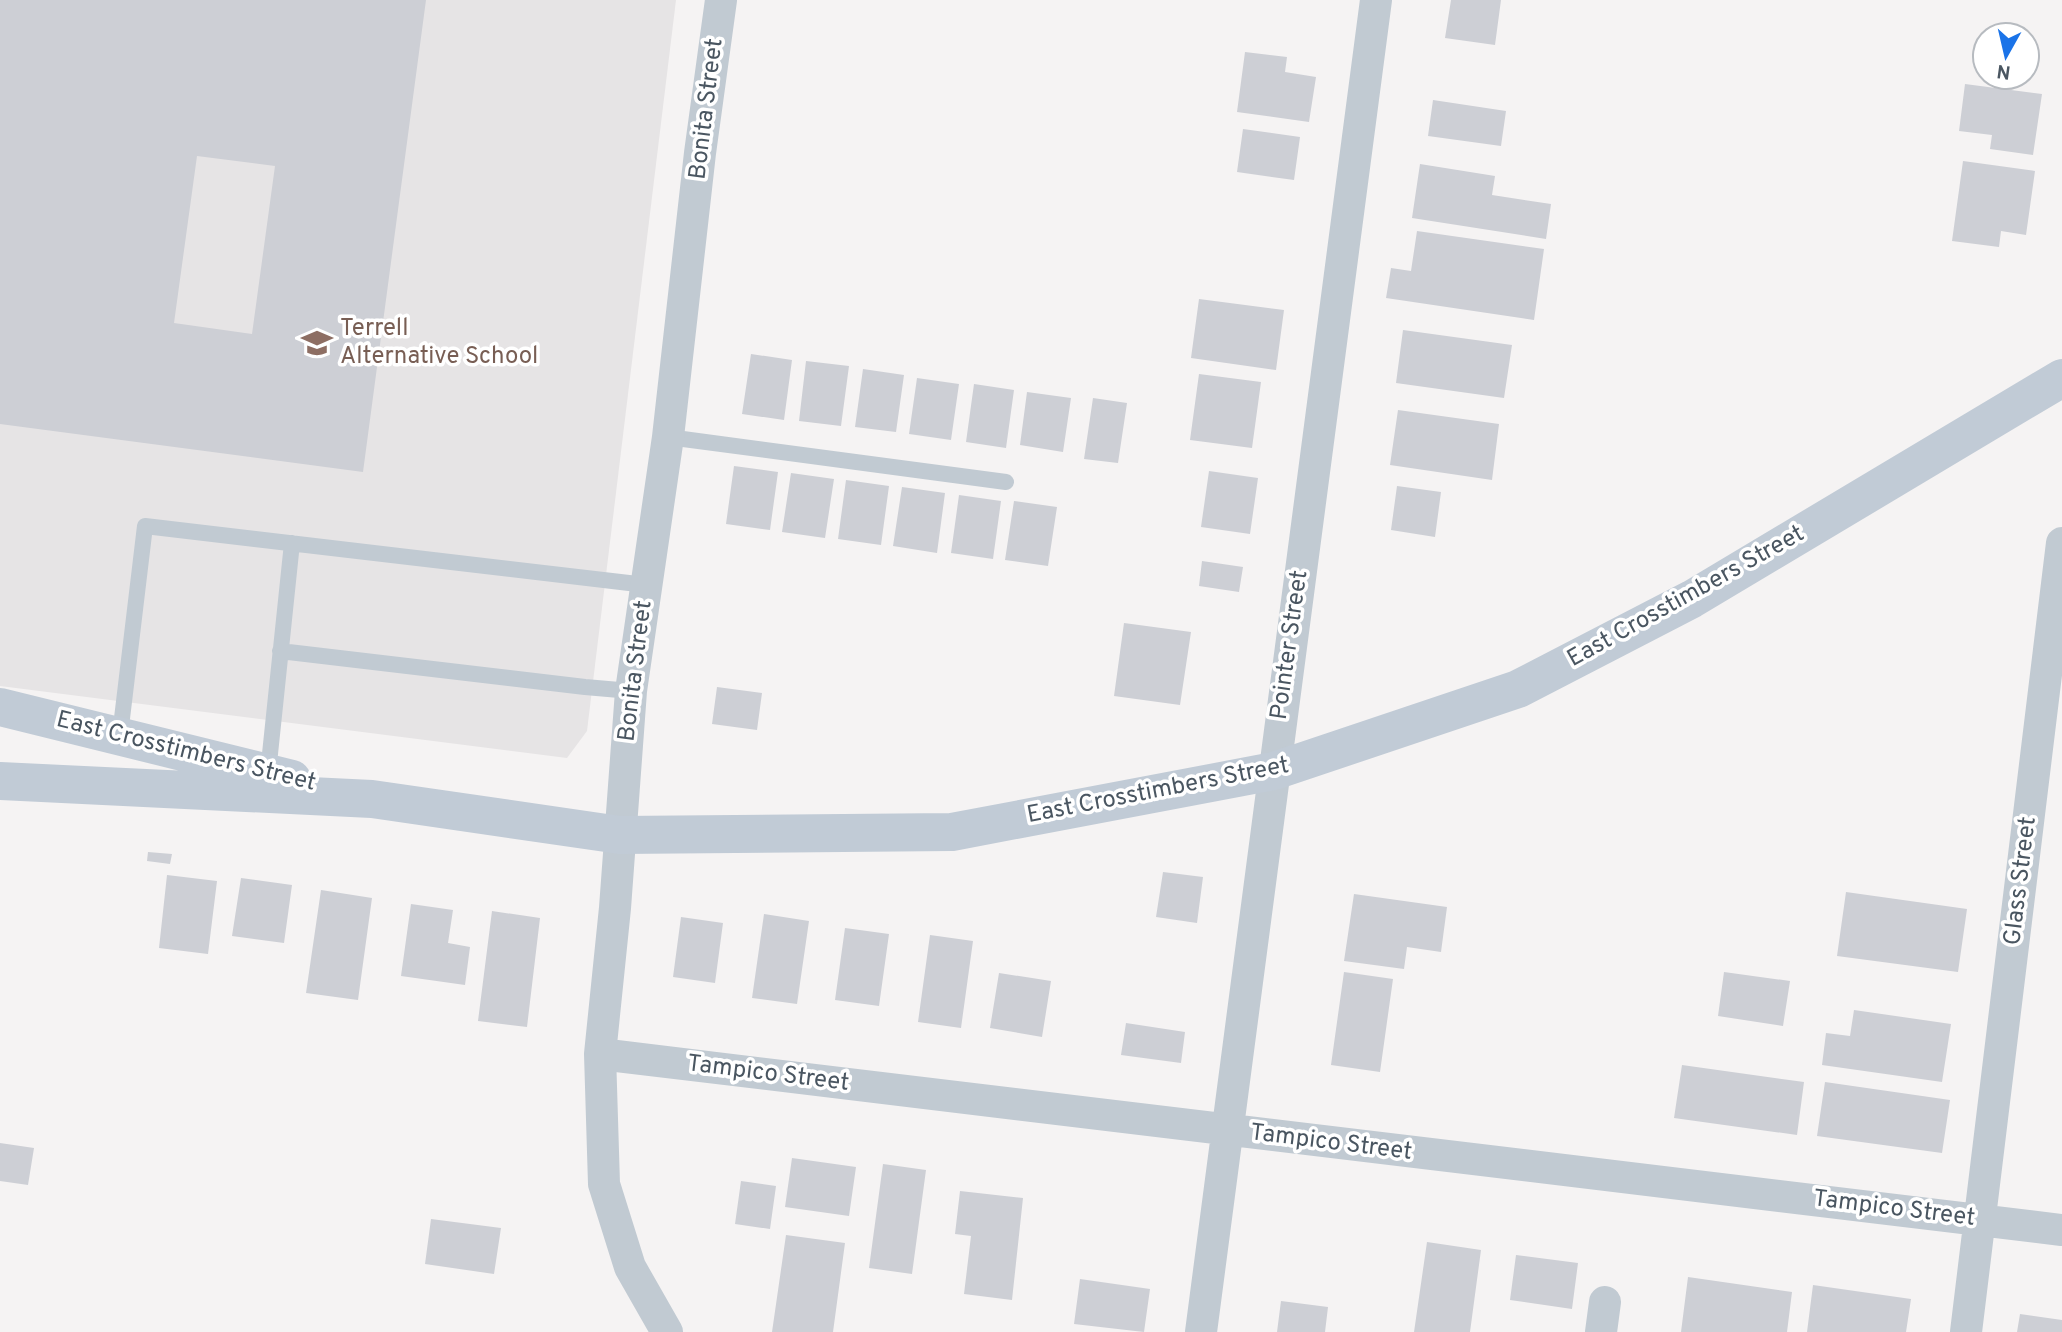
<svg xmlns="http://www.w3.org/2000/svg" width="2062" height="1332" viewBox="0 0 2062 1332" font-family="Overpass,sans-serif">
<rect width="100%" height="100%" fill="#f5f3f3"/>
<path fill="#e6e4e5" d="M0,0h676l-89,731 -20,27 -567,-72z"/>
<path fill="#cdcfd5" fill-rule="evenodd" d="M0,0h426l-63,472 -363,-48zM197,156l78,10 -23,168 -78,-11z
M1451,0h50l-6,45 -50,-7z
M1245,52l42,5 -2,15 31,5 -7,45 -72,-10z
M1965,84l77,10 -9,61 -43,-6 2,-14 -33,-4z
M1433,100l73,11 -5,35 -73,-10z
M1243,129l57,8 -6,43 -57,-8z
M1963,161l72,10 -9,64 -25,-4 -2,16 -47,-6z
M1420,164l75,12 -3,19 59,9 -5,35 -134,-21z
M1417,231l127,18 -10,71 -148,-22 5,-30 20,3z
M1199,299l85,11 -8,60 -85,-12z
M1403,330l109,15 -8,53 -108,-15z
M751,354l41,6 -8,60 -42,-6z
M806,361l43,5 -8,60 -42,-5z
M863,369l41,6 -8,57 -41,-5z
M1199,374l62,8 -9,66 -62,-8z
M917,378l42,6 -8,56 -42,-6z
M974,384l40,6 -8,58 -40,-6z
M1027,392l44,6 -8,54 -43,-7z
M1093,398l34,5 -9,60 -34,-4z
M1398,410l101,14 -7,56 -102,-15z
M734,466l44,6 -8,58 -44,-6z
M1209,471l49,7 -8,56 -49,-7z
M791,473l43,6 -9,59 -43,-6z
M846,480l43,6 -8,59 -43,-6z
M1397,486l44,6 -6,45 -44,-7z
M902,487l43,6 -8,60 -44,-7z
M959,495l42,6 -8,58 -42,-6z
M1014,501l43,6 -9,59 -43,-6z
M1202,561l41,6 -4,25 -40,-6z
M1124,623l67,9 -11,73 -66,-9z
M717,687l45,6 -5,37 -45,-6z
M148,852l24,2 -2,10 -23,-3z
M1163,872l40,5 -6,46 -41,-6z
M167,875l50,6 -9,73 -49,-6z
M241,878l51,7 -8,58 -52,-7z
M321,890l51,8 -14,102 -52,-7z
M1846,892l121,17 -9,63 -121,-16z
M1354,894l93,13 -6,45 -34,-5 -3,22 -60,-8z
M411,904l42,6 -5,33 22,4 -5,38 -64,-9z
M492,911l48,7 -13,109 -49,-6z
M764,914l45,7 -12,83 -45,-6z
M681,917l42,6 -8,60 -42,-6z
M845,928l44,6 -10,72 -44,-6z
M930,935l43,6 -12,87 -43,-6z
M1344,972l49,7 -13,93 -49,-7z
M1724,972l66,9 -7,45 -65,-10z
M999,973l52,8 -9,56 -52,-9z
M1854,1010l97,14 -9,58 -120,-17 4,-32 24,3z
M1126,1023l59,9 -4,31 -60,-8z
M1682,1065l122,17 -7,53 -123,-17z
M1825,1082l125,18 -8,53 -125,-17z
M0,1143l34,5 -6,37 -28,-4z
M792,1158l64,9 -7,49 -64,-9z
M883,1164l43,6 -14,104 -43,-6z
M741,1181l35,5 -6,43 -35,-5z
M960,1191l63,7 -11,102 -48,-6 7,-58 -16,-2z
M431,1219l70,9 -7,46 -69,-10z
M786,1235l59,8 -12,89h-61z
M1427,1242l54,8 -11,82h-56z
M1516,1255l62,8 -6,46 -62,-9z
M1688,1277l104,15 -5,40h-106z
M1080,1279l70,10 -6,43 -70,-8z
M1813,1285l98,14 -5,33h-99z
M1281,1301l47,6 -3,25h-48z
M2020,1314l42,6v12h-45z"/>
<g fill="none" stroke-linecap="round" stroke-linejoin="round">
<path stroke="#c1cad2" stroke-width="16" d="M668,437l338,45
M280,651l305,36 46,4
M120,735l25,-209 501,59
M268,773l24,-230"/>
<path stroke="#c1cad2" stroke-width="32" d="M600,1054l1462,176
M667,1332l-37,-65 -26,-83 -4,-130 15,-146 16,-217 37,-254 32,-284 21,-153
M1201,1332l175,-1332
M1601,1332l4,-30
M1966,1332l96,-789"/>
<path stroke="#c1cbd6" stroke-width="38" d="M0,707l292,72
M0,781l372,18 248,36 332,-3 322,-61 244,-82 174,-90 370,-221"/>
</g>
<defs>
<symbol id="school-bare" viewBox="-9 -9 18 18"><path d="M0-5L7-2L0 1L-7-2ZM-4 1L0 2.5L4 1V4Q0 6-4 4Z" fill="#8d6e63" stroke="#fff" stroke-width="2.5" paint-order="stroke"/></symbol>
</defs>
<g fill-rule="evenodd">
<use href="#school-bare" x="295" y="321" width="44" height="44"/>
</g>
<g text-anchor="middle" dominant-baseline="central" stroke-width="7" stroke-linejoin="round" paint-order="stroke">
<g font-size="24" fill="#4a5661" stroke="#fff">
<text transform="translate(707 109) rotate(-83)">Bonita Street</text>
<text transform="translate(1686 597) rotate(-29)">East Crosstimbers Street</text>
<text transform="translate(1290 645) rotate(-82)">Pointer Street</text>
<text transform="translate(636 671) rotate(-83)">Bonita Street</text>
<text transform="translate(186 752) rotate(14)">East Crosstimbers Street</text>
<text transform="translate(1158 791) rotate(-11)">East Crosstimbers Street</text>
<text transform="translate(2021 881) rotate(-83)">Glass Street</text>
<text transform="translate(768 1074) rotate(7)">Tampico Street</text>
<text transform="translate(1331 1143) rotate(7)">Tampico Street</text>
<text transform="translate(1894 1209) rotate(7)">Tampico Street</text>
</g>
<g font-size="24" fill="#785e54" stroke="#fff" text-anchor="start">
<text x="340" y="329">Terrell<tspan x="340" dy="28">Alternative School</tspan></text>
</g>
</g>
<g transform="translate(2006 56) rotate(188)"><circle r="33" fill="#ffffff" stroke="#b7bbc0" stroke-width="2"/>
<path d="M0-5L12 26L0 18L-12 26Z" fill="#1a73e8"/>
<text y="-10" font-size="19" font-weight="bold" text-anchor="middle" fill="#4a5661">N</text>
</g>
</svg>
